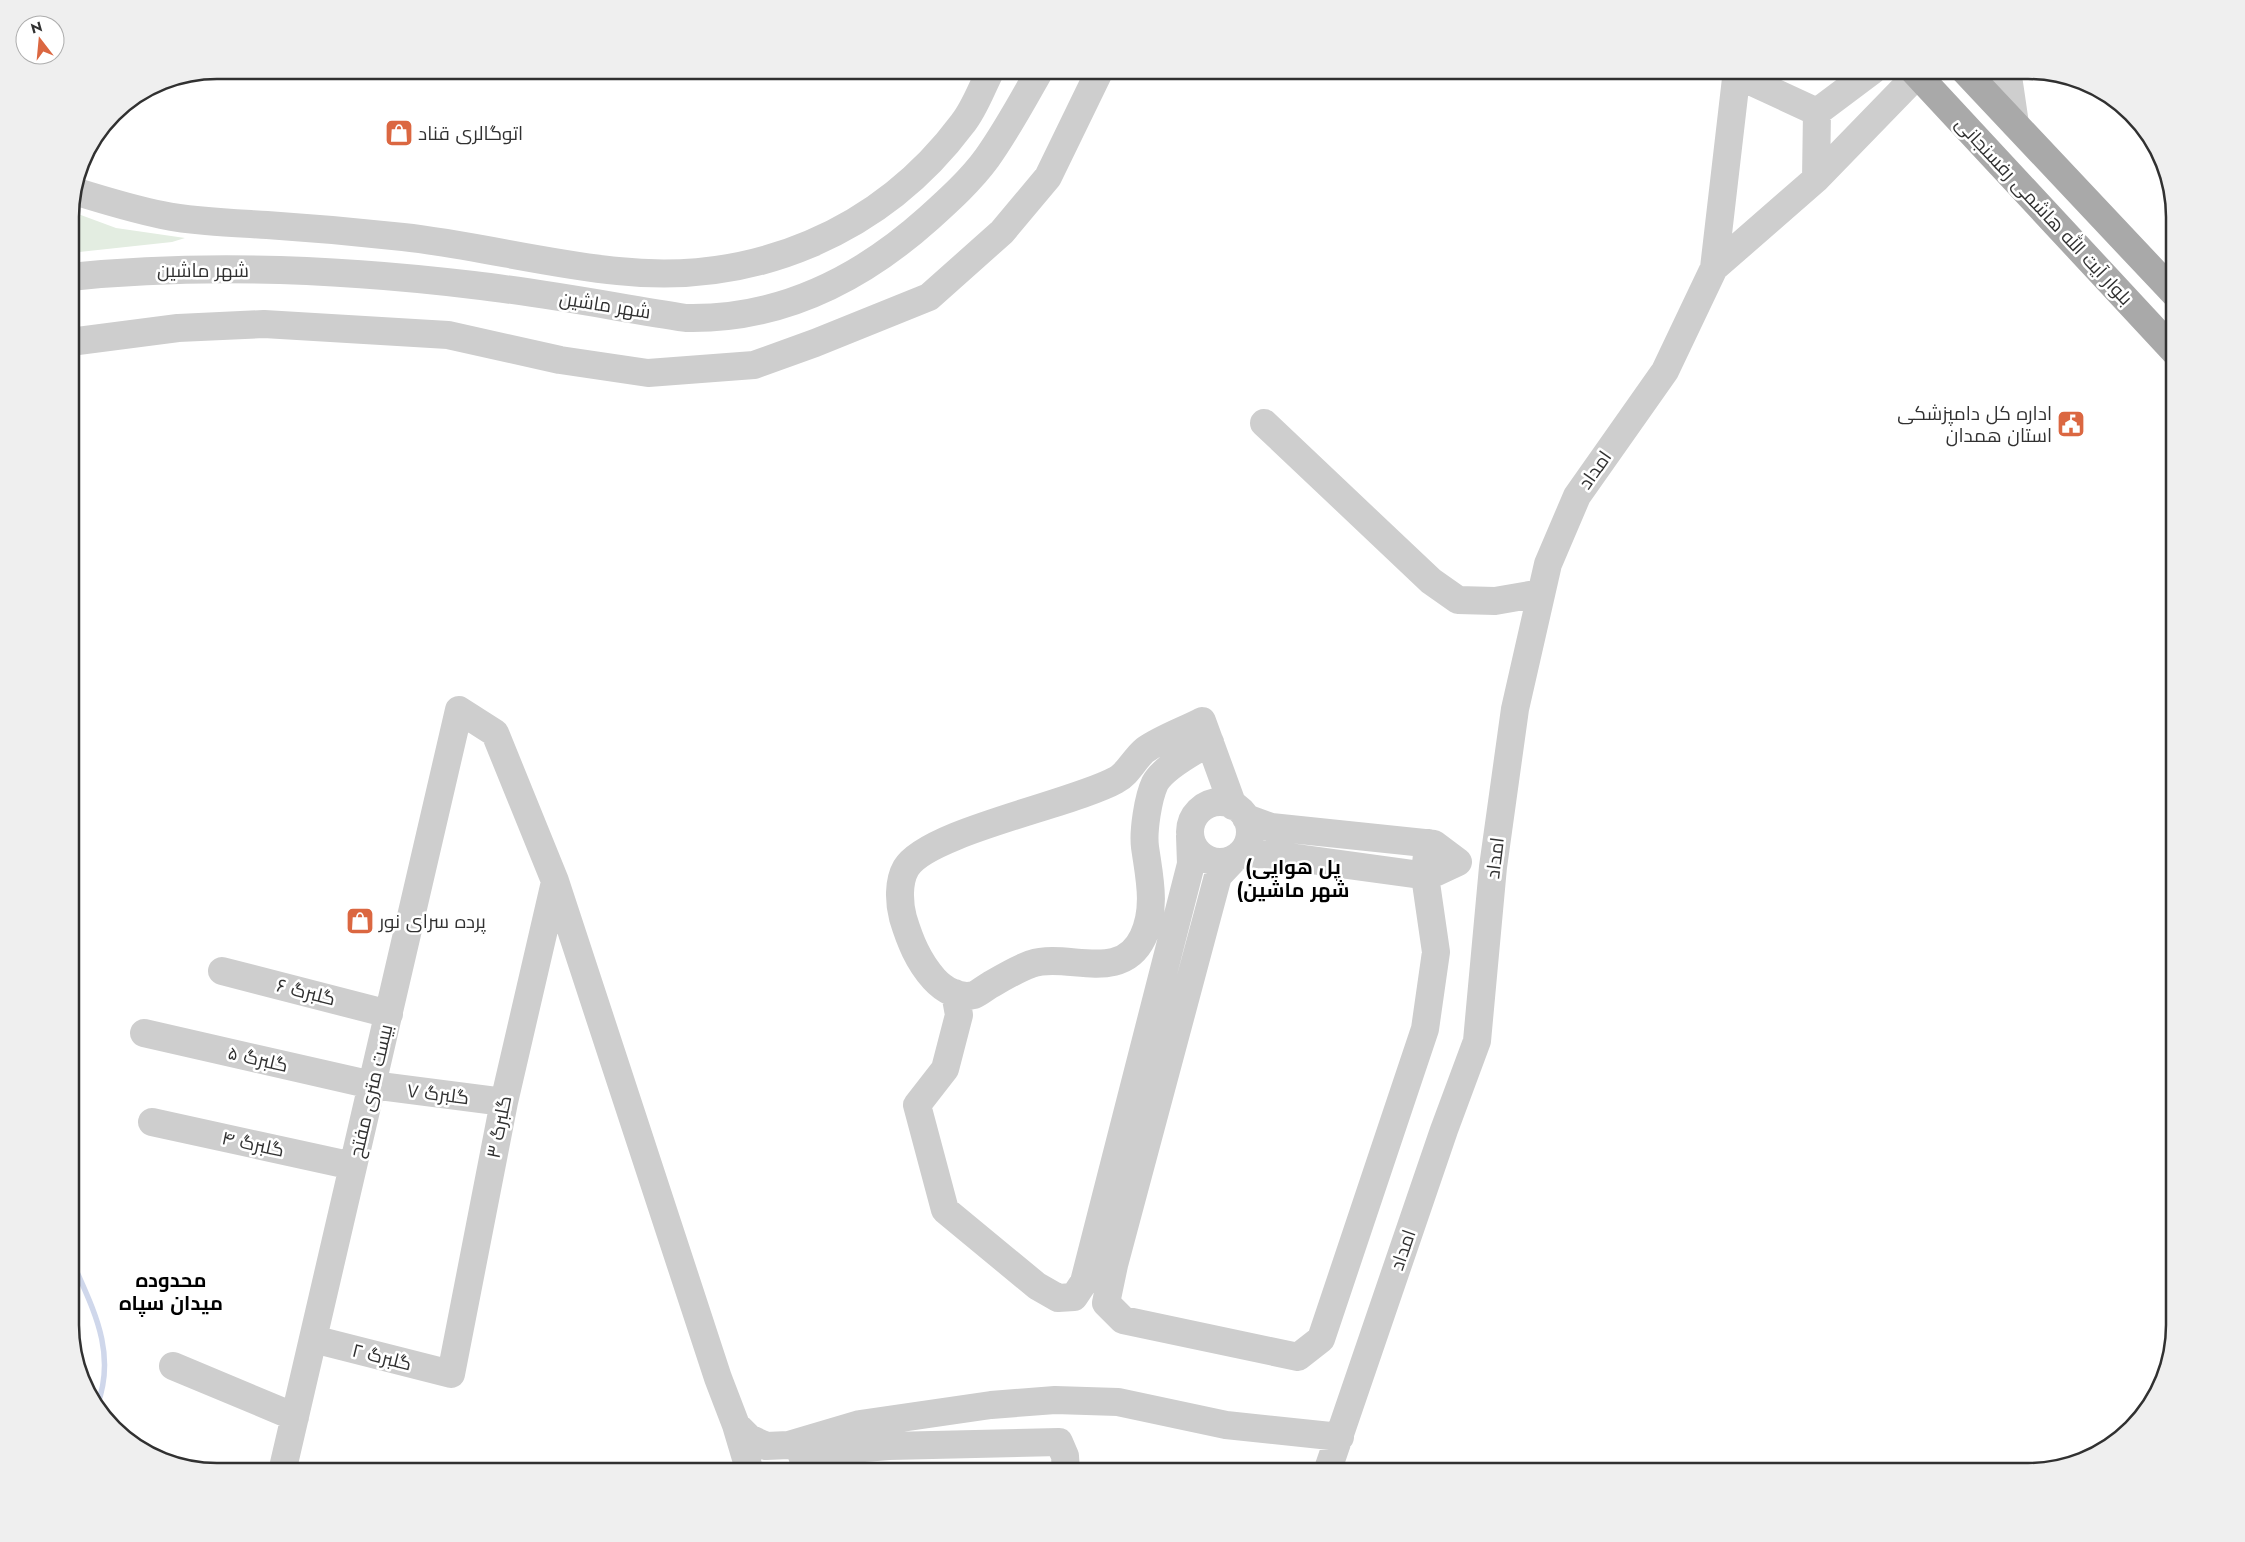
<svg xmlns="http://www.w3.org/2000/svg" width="2245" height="1542" viewBox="0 0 2245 1542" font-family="Jost,Cairo,sans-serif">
<rect width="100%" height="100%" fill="#fff"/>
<path fill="#e3ede1" d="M70,211l46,17 69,10 -13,4 -102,11z"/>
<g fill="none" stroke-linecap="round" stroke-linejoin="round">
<path stroke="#cfd7eb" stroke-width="5.5" d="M70,1256c21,50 48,94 27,150"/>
<path stroke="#cecece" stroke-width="28" d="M2000,70l9,13 6,41
M1737,75l80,37 -1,67
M1817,112l56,-42
M74,191c29,9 58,18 88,24 34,7 71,8 105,10 46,3 91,7 136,12 72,8 143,27 215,34 135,15 263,-38 345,-148 12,-15 19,-36 28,-53
M1714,268l102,-89 101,-104
M70,277c134,-14 270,-8 403,8 71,8 142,22 213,33 94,2 174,-38 243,-100 20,-18 42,-38 58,-60 20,-28 36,-58 53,-88
M70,342l108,-14 86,-4 184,11 112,25 88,13 106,-8 61,-22 114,-46 73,-65 46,-55 52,-107
M1264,423l167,158 27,19 37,1 46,-8
M1210,742c-16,9 -46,25 -55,41 -7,15 -12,48 -10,64 4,29 12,61 -2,90 -22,47 -75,15 -112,27 -14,5 -29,14 -41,21 -5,3 -11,8 -16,10 -15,4 -31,-6 -40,-16 -16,-18 -24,-38 -31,-61 -4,-15 -5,-36 3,-50 21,-36 167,-64 210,-88 12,-6 18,-21 29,-30 15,-11 40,-20 57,-29l31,85
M1190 832a30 30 0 1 1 60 0a30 30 0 1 1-60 0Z
M1239,855l28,-1 161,22 30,-14 -24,-18 -163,-17 -25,-9
M1235,858l-17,18 -104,389 -8,38 17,17 175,37 23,-18 104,-310 11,-77 -11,-76 3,-33
M222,971l167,43
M955,993l4,22 -14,54 -28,36 28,105 92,76 21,12 16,-1 10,-15 107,-418 -1,-28
M144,1033l228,52 132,17
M152,1122l201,44
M313,1339l138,35 53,-272 51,-220
M173,1366l122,51
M736,1425l14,47
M282,1472l177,-762 36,23 60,148 163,497 18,47 13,13 17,8 23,-1 71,-21 131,-19 64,-5 63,2 108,23 114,12
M808,1472l-7,-19 88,-7 170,-4 6,14 1,16
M1327,1472l117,-342 33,-89 16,-174 22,-158 33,-145 29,-68 88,-125 49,-103 23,-198"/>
<path stroke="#a9a9a9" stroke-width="28" d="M1913,70l262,282
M1964,70l211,224"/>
</g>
<defs>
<symbol id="shop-square" viewBox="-11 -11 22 22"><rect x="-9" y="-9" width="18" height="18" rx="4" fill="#db6741" stroke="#fff"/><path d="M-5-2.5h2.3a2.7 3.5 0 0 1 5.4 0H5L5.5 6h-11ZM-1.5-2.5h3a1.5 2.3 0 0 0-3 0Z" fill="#fff"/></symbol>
<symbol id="civic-square" viewBox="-11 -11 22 22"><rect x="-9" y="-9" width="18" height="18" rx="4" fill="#db6741" stroke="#fff"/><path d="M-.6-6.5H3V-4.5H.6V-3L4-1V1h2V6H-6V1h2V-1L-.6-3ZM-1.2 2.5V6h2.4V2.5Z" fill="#fff"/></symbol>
</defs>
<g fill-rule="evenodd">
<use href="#shop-square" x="383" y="117" width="32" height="32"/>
<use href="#civic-square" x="2055" y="408" width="32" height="32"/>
<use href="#shop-square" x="344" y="905" width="32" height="32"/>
</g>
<g text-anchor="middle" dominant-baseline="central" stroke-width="5" stroke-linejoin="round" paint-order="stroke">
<g font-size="19" fill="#313131" stroke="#fff" text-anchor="start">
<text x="418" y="133">اتوگالری قناد</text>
<text x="2052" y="413" text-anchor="end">اداره کل دامپزشکی<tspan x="2052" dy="22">استان همدان</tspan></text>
<text x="379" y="921">پرده سرای نور</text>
</g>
<g font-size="19" fill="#313131" stroke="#fff">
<text transform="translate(2044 211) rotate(47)">بلوار آیت الله هاشمی رفسنجانی</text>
<text x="203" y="270">شهر ماشین</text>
<text transform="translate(605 305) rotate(9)">شهر ماشین</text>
<text transform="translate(1595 470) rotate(-55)">امداد</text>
<text transform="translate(1495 858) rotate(-83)">امداد</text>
<text transform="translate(306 992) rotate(14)">گلبرگ ۶</text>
<text transform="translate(258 1059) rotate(13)">گلبرگ ۵</text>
<text transform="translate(371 1091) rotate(-77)">بیست متری مفتح</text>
<text transform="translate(438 1094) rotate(7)">گلبرگ ۷</text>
<text transform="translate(499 1127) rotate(-79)">گلبرگ ۳</text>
<text transform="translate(253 1144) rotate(12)">گلبرگ ۴</text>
<text transform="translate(1403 1250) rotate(-71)">امداد</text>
<text transform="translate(382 1357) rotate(14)">گلبرگ ۲</text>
</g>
<g font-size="20" font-weight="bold" fill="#000" stroke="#fff">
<text x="1293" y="867">(پل هوایی<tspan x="1293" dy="23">(شهر ماشین</tspan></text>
<text x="171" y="1280">محدوده<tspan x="171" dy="23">میدان سپاه</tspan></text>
</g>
</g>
<path d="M0 0H2245V1542H0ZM217 79H2028A138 138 0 0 1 2166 217V1325A138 138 0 0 1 2028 1463H217A138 138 0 0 1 79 1325V217A138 138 0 0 1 217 79Z" fill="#efefef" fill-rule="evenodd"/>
<path fill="none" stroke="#313131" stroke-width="2.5" d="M217 79H2028A138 138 0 0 1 2166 217V1325A138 138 0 0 1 2028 1463H217A138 138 0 0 1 79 1325V217A138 138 0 0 1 217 79Z"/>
<g transform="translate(40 40) rotate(344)"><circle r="24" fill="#ffffff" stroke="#adadad"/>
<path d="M0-4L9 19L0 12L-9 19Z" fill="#db6741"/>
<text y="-8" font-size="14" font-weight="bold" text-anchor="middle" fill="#313131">N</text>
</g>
</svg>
